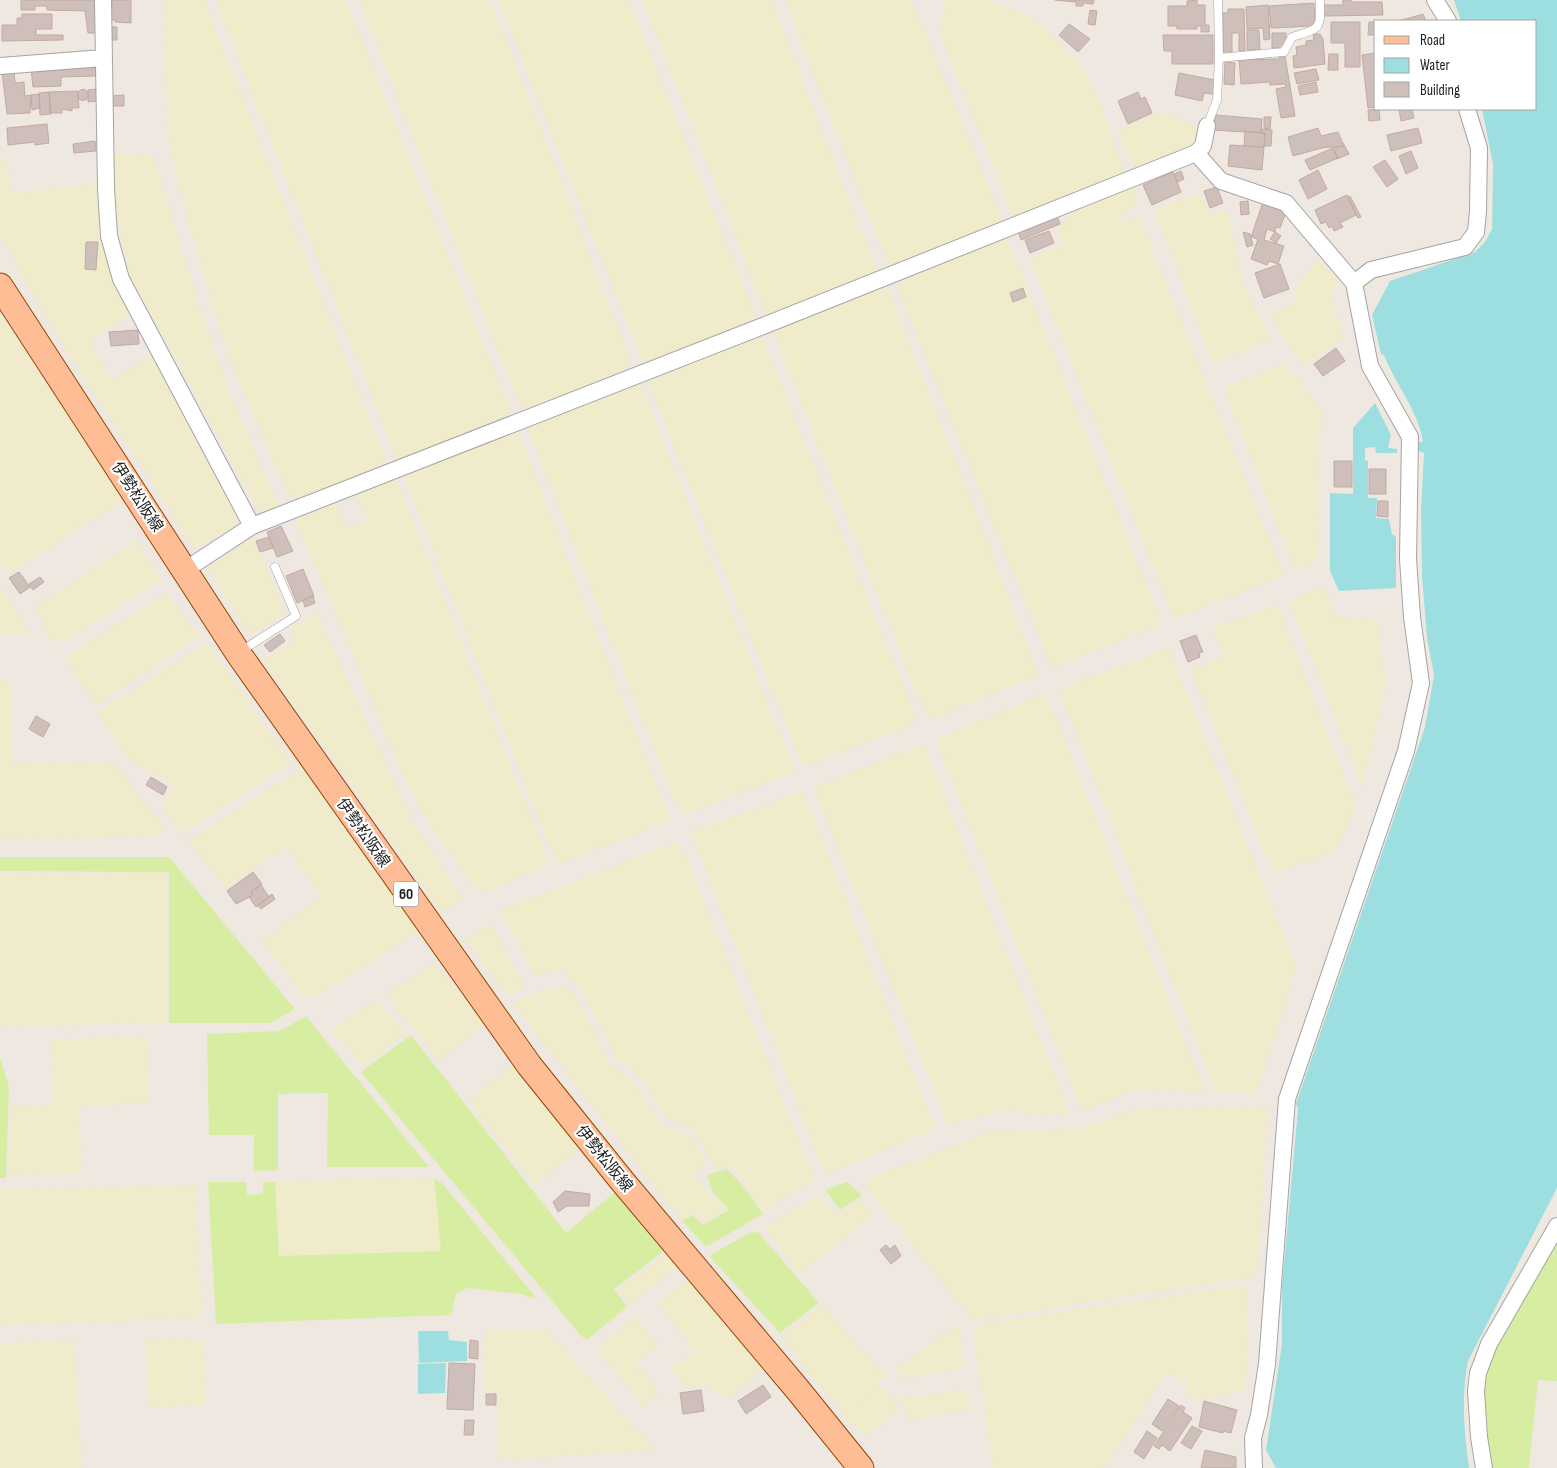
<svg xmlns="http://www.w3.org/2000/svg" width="1557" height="1468" viewBox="0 0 1557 1468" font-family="'Sofia Sans Condensed','Noto Sans JP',sans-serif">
<rect width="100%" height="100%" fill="#efe8e1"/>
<path fill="#f0ebca" d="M164,0h40l182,458 -3,8 -86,33 -9,-6 -54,-123 -23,-67 -43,-160z
M215,0h131l163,408 -1,10 -110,43z
M359,0h132l139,358 -4,14 -97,37 -12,-10z
M498,0h131l126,314 -2,9 -109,41z
M642,0h129l107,272 -106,43 -7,-3z
M785,0h124l4,3 89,215 -4,9 -109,40z
M946,0h40l44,17 23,18 26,29 17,28 29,80 -107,45 -6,-3 -73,-182z
M1162,112l37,16 1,8 -7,12 -60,20 -15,-38z
M114,153l40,2 43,145 30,87 52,120 -18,8 -130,-238 -13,-51 -5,-38z
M7,158l5,36 87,-12v48l15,48 18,37 -44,25 26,40 39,-26 88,160 -8,14 -39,20 -127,-196 -67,-116v-77z
M1132,184l7,17 -16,13 -3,10 19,-6 145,358 -110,43 -144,-361 33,-12 -6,-15 9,-8 5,-12z
M1200,193l9,23 18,-5 18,79 26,49 -58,24 -59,-154z
M1006,236l154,383v6l-108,43 -155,-382 6,-3v-6z
M1318,259l22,21 -7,9 1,15 9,35 -39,28 -35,-54 26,-10 -1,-13z
M887,284l152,391 -107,43 -7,-4 -151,-380 1,-7z
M0,313l123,187 -113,73 -10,-8z
M761,333l155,384 -6,9 -107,40 -157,-388z
M1285,363l36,46 -3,148 -7,7 -17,5 -70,-181z
M640,382l155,390 -106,41 -10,-2 -151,-381 3,-8z
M509,430l9,2 152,386 -2,4 -108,41 -5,-3 -152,-385z
M390,479l8,3 152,383 -63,26 -11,-1 -54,-78 -15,-28 -110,-262 3,-6 36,-14 10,27 23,-9 -13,-28z
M252,537l35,77 -37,21 -43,-68z
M136,540l26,40 -99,63 -13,-6 -14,-26 2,-6z
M0,585l30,48h-30z
M1324,587l11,30 42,3 10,64 -25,103 -73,-186z
M167,593l32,43 -103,69 -31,-47z
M1278,605l77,200 -18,45 -61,23 -6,-6 -79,-197 33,-14 -11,-29z
M317,613l94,205 51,80 -20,15 -179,-253 31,-19 -3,-13z
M207,642l84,122 -110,70 -19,-29 12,-19 -46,-27 -31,-46z
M1169,648l127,319 -39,126h-41l-157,-404z
M0,681l11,1v81l98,1 9,3 45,60 -5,10 -158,3z
M1046,693l159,398 -72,-1 -43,19 -10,-2 -144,-368z
M924,744l145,367 -5,4 -64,-4 -52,14 -135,-337z
M303,768l115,164 -101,65 -13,-1 -43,-55 60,-44 -34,-50 -61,41 -37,-48z
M803,791l132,338 -110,46 -134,-343z
M680,841l135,339 -52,30 -21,-31 -15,-15 -9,6 -27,-42 -24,-9 -30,-44 -20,-17 -26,-51 -13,-20 -17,-18 -26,8 -35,-67z
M165,872v151l-165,3v-152z
M491,924l34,63 -17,10 -43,-59z
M436,964l49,60 -45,37 -45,-52 -7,-18z
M567,985l14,20 29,59 25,19 28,43 24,7 20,26 -14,16 32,34 -21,13 -10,-11 -12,10 -169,-217 21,-11z
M376,1001l30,33 -43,32 -32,-37z
M148,1036l2,67 -71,3 3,68 -73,1v-70l44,1 -1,-66z
M514,1062l66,86 -44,37 -67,-84z
M1268,1107l-11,169 -287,45 -2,-7 -100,-125 -2,-10 129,-49 47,1 46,-5 52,-17z
M434,1178l7,73 -162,5 -4,-74z
M196,1185l6,133 -202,7v-135z
M822,1197l16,18 22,-17 13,17 -74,59 -34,-48 47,-27z
M667,1253l13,13 -50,38 -12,-14z
M689,1279l75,89 -35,30 -24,-12 -20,1 -14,-19 24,-17 -37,-48z
M1245,1285l3,6 -2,99 -49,10 -13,-7 4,-11 -23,-9 -57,92 -9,3h-106l-20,-135 8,-9z
M822,1306l64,70 -33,32 25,-21 7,3 14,20 -33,27 -22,-22 -63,-78z
M636,1317l23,29 -24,17 25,30 -16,15 -47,-59z
M958,1324l7,44 -63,11 -6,-11z
M485,1329h61l109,121 -154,10 -3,-4v-65h-12z
M146,1339l57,1 3,65 -57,3z
M74,1341l8,127h-82v-125z
M966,1389l5,20 -59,10 -15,-20z"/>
<path fill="#d7eea2" d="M0,857h169l126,152 -24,14h-102v-151l-169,-1z
M306,1016l123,151h-102l1,-74 -50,1v76l-25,1 1,-36h-45l-2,-101 73,-3z
M411,1035l155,198 49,-41 50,58 -51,39 13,18 -39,32 -6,-2 -221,-265z
M0,1057l9,30 -3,91h-6z
M727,1169l18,19 18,26 -57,33 -24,-26 11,-6 10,10 26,-15 -17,-19 -5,-16z
M434,1178l8,5 95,116 -17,-5 -53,-6 -11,6 -5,21 -235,9 -8,-142h38l1,13 16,-1v-12h12l4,74 162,-5z
M847,1182l15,13 -22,15 -15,-20z
M758,1232l61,71 -39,30 -71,-77 40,-23z
M1557,1239v142l-19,-1 -9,88h-39l-8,-59 3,-40 49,-93z"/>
<path fill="#9ddfe1" d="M1454,0h103v1188l-89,173c-7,36 -4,71 1,107h-193l-10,-18 16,-106v-57l16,-178 -2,-5 129,-377 9,-52 -7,-37 -5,-62 -1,-66 3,-57 -6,-2v-8l5,-2c-5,-31 -28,-57 -39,-86l-3,-1 -9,-39 18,-34 85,-29 10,-10 7,-13 1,-65 -11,-55h54v-88h-75z
M1375,403l16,32 -3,13 9,1v4h-21l-1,-6 -10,1v12l3,1v37h9l-1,20 13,1 3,15 4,3v51l-57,3 -9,-20v-78l23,1v-66z
M418,1331h30l1,9 18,2v19l-48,2z
M446,1363l-1,30 -27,1v-30z"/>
<path fill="#cfbfba" stroke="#c2aaa2" d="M21,0h74l1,33h-8l-3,-22 -38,-1v-4h-12v4h-14z
M112,0h19v23l-16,-1v-2h-4z
M1055,0h39l-1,4 -10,-1v3h-7v-4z
M1197,0v5h8v20h4v7h-8v-6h-4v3h-20v-3h-9v-20h19v-5z
M1343,0h8v2h31l1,13 -59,1v-11h19z
M1314,3l1,19 -3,1 1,3 -42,2 -2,-22z
M1268,5l2,34 -6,1 -1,-12 -16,1 -1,-22z
M1228,9h16l1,42h-6v-18h-7v19h-9v-39h5z
M1090,10l7,1 -2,14 -7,-1z
M22,14h30v15h-16v6h27v5l-61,1v-16h15v-7h5z
M1423,14l3,7h-27z
M1331,22h29v45h-15v-24h-14z
M1369,22h7v13h-8z
M1069,24l21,15 -12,13 -19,-17z
M112,27h5v13h-6z
M1247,30h12l1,20h-13z
M1272,33h14v8l-7,7h-7z
M1313,34h7l3,5 2,25 -31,4 -1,-12 4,-1 -1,-8 10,-2v-4l8,-1z
M1163,35h50v29h-41v-13h-8z
M1376,53v54l-8,1 -6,-53z
M1329,54h9v16h-10z
M1285,56l10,60 -14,2 -5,-29 10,-2 -1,-3 -15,1v-3l-29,2 -2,-24 40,-1v-2z
M1225,62l10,1 -1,22 -10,-1z
M95,64l1,12 -35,1v9l-28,1 -2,-19z
M1316,69l3,11 -22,4 -3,-11z
M14,70l1,13 9,-1 1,14 6,-1 -1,18 -23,1 -5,-43z
M1179,73l36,7 -2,14 -9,-1 -2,8 -27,-6z
M1316,82l2,10 -18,3 -2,-9z
M97,89l1,12 -10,1v-12z
M77.5 95a5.5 5.5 0 1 1 11 0a5.5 5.5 0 1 1-11 0Z
M78,91l1,17h-7v3l-10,-2v4h-12l-1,-21z
M49,92l2,22 -11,1 -1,-22z
M1138,92l3,7 4,-2 7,16 -24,11 -10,-23z
M39,94l1,14 -8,2 -1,-15z
M124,95v11h-11l-1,-10z
M1379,109l1,11 -11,1 -1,-11z
M1412,109l2,9 -13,3 -2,-11z
M1216,115l46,4 -1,14 -49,-3z
M1264,117h7l-1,12 -6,-1z
M47,124l2,19 -14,2v-3l-27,3 -1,-17z
M1318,128l3,8 17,-4 6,14 -22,2 -29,8 -5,-19z
M1418,128l4,15 -31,8 -4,-16z
M1261,129l11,1 -1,16h-7l1,-13h-4z
M1245,131l20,2 -1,14 -20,-1z
M95,141l1,10 -22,2 -1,-9z
M1343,143l6,11 -12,5 -4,-11 11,-2z
M1230,145l34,2 -2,23 -34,-4z
M1333,148l5,10 -28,12 -5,-10z
M1411,151l7,17 -12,6 -7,-18z
M1385,160l13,19 -11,8 -14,-20z
M1318,170l9,19 -19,10 -9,-19z
M1181,171l3,8 -7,3 -3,-8z
M1173,172l8,20 -29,13 -9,-20z
M1217,187l6,16 -13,5 -6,-17z
M1347,195l9,20 -16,8 3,4 -9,4 -2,-5 -3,2 -3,-6 -5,2 -6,-14z
M1350,196l11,21 -3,1 -10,-21z
M1264,199l10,4 -1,4 13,5 -6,16 -4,-1 -1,5 -8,-3 -3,11 20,6 -6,18 -9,-3 -2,4 -16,-6 7,-20 -7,-2z
M1248,201l1,13 -8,1 -1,-13z
M1057,216l3,8 -39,16 -3,-9z
M1049,231l5,12 -24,10 -5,-13z
M1243,232l7,2 3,11 -6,2z
M1275,232l6,4 -5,7 -6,-4z
M86,242h12l-2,28 -11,-1z
M1280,264l9,25 -25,9 -9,-25z
M1023,288l3,9 -13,5 -3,-9z
M138,330l1,14 -28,2 -2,-14z
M1336,348l9,13 -22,15 -9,-12z
M1334,461h18v26h-18z
M1369,469h17v25h-17z
M1378,501h10v16l-11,-1z
M281,526l12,25 -16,6 -10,-25z
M269,537l4,11 -13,4 -4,-11z
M303,569l11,27 -17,7 -11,-27z
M19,572l11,15 -10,7 -11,-16z
M40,577l4,5 -11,8 -4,-6z
M313,596l2,7 -10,4 -2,-7z
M280,634l5,7 -15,11 -6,-7z
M1196,635l7,17 -4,1 1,4 -12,5 -8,-21z
M36,716l14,8 -7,13 -14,-8z
M151,777l16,10 -4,8 -17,-10z
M253,872l9,12 -11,8 2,3 -17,9 -9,-13z
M261,885l8,12 -13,10 -7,-10 4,-2 -2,-3z
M272,894l3,5 -14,10 -3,-4z
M565,1191l25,3 -1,12h-22l-9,6 -5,-10z
M886,1245l4,4 5,-4 6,11 -10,8 -11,-14z
M470,1340l8,1v18l-9,-1z
M449,1363l26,1 -2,46 -26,-1z
M763,1385l8,12 -25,17 -8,-13z
M701,1390l3,21 -21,3 -3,-21z
M486,1394h10v11h-10z
M1168,1399l11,7 -17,25 -10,-7z
M1204,1401l33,9 -6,23 -8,-2v2l-24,-6z
M1181,1405l4,3 -2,4 9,6 -22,33 -8,-6 -3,4 -5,-3z
M465,1420h9l-1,15h-9z
M1192,1426l10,5 -11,18 -10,-6z
M1147,1431l10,7 -13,21 -10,-7z
M1205,1450l31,7v11h-35z"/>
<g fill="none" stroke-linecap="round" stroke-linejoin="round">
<defs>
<path id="service" d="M1219,58l65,-6 8,-15c28,-9 29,-6 28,-37
M1207,126l10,-26 2,-42 -1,-58
M241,651l55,-35 -21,-49"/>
<path id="minor" d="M103,0l3,188 3,48 12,43 131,247 -67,44
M1435,0l13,21
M0,66l103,-8
M1196,153l25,28 65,22 68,80 16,83 40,71 -2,122 4,58 9,66 -15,68 -119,348 -20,265 -8,51 -6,23 1,30
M1354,283l17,-13 94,-23 11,-15 2,-21 1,-63 -12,-39
M252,526l511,-200 433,-173 7,-7 4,-20
M1484,1468l-5,-31 -3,-46 2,-18 11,-29 68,-118"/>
<path id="primary" d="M0,286l238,367 291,412 94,117 175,208 63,78"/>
</defs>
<use href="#service" stroke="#a4a4a4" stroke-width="9"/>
<use href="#minor" stroke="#a4a4a4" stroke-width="18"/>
<use href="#primary" stroke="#954600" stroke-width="27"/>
<use href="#service" stroke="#fff" stroke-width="8"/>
<use href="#minor" stroke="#fff" stroke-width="16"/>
<use href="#primary" stroke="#ffbd96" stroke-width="25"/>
</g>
<g text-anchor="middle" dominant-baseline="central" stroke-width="4.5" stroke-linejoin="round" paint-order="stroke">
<rect fill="#fff" stroke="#616161" stroke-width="1" x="393.5" y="881.5" width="25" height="25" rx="4"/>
<g font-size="15" font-weight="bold" fill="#1d1d1d">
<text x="406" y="894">60</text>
</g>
<g font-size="16" fill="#1d1d1d" stroke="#fff">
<text transform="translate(137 497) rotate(57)">伊勢松阪線</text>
<text transform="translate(363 833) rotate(55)">伊勢松阪線</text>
<text transform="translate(604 1159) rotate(51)">伊勢松阪線</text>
</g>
</g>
<rect x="1374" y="20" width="162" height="90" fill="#ffffff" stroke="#a5a5a5"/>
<rect x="1384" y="36" width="25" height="8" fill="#ffbd96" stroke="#a5a5a5"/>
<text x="1420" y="45" font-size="15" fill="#1d1d1d">Road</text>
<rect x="1384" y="58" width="25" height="15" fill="#9ddfe1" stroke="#a5a5a5"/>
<text x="1420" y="70" font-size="15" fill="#1d1d1d">Water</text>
<rect x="1384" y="82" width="25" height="15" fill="#cfbfba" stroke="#a5a5a5"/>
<text x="1420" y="95" font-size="15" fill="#1d1d1d">Building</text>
</svg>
